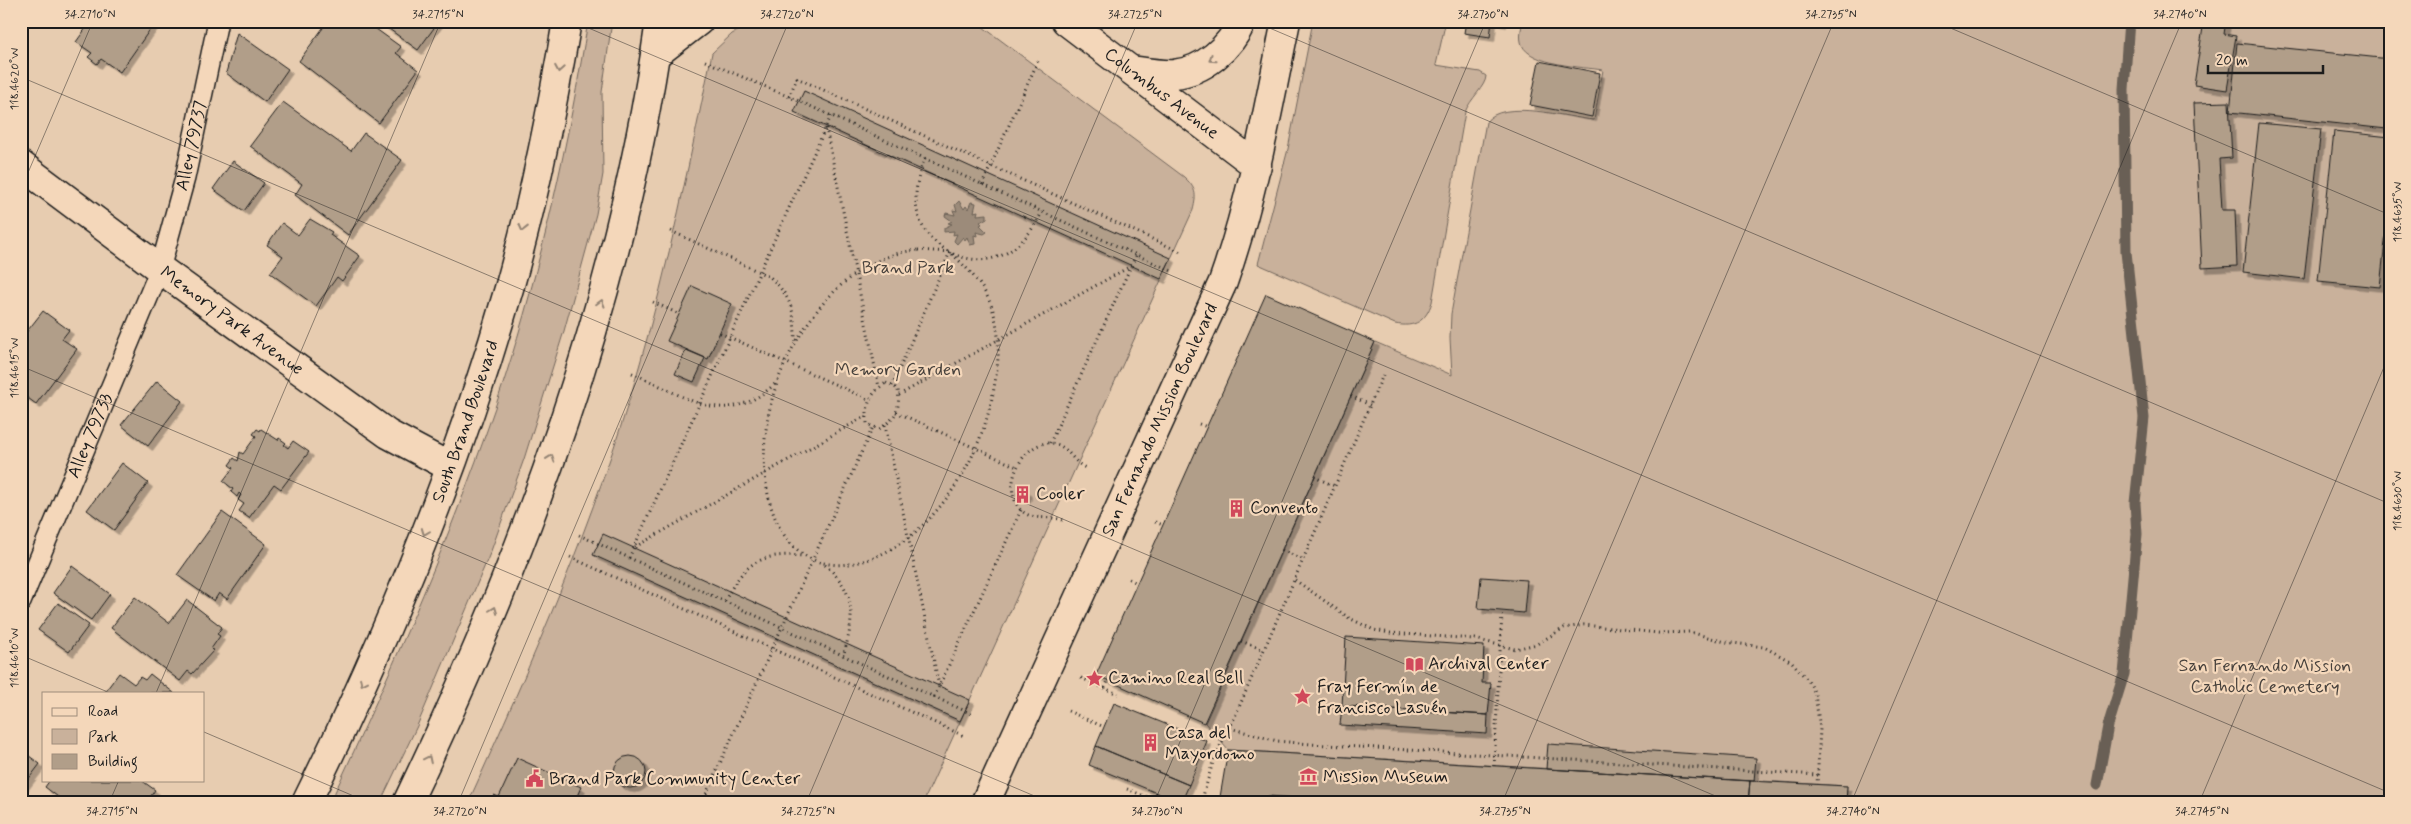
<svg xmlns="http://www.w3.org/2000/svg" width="2411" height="824" viewBox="0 0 2411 824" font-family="Mynerve,sans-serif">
<defs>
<filter id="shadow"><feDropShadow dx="4.5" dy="4.5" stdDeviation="0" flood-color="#0004"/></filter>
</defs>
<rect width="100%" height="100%" fill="#e7ccb0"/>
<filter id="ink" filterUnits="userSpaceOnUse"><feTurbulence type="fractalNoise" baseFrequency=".02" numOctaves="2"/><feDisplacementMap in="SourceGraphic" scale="10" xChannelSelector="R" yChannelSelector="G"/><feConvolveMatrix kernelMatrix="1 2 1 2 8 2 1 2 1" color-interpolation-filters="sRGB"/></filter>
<g filter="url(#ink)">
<path fill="#c9b19b" stroke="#72665c" d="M588,21h24l-10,71 1,82 -7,40 -32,117 -40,128 -33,92 -74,175 -37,77h-50c64,-138 126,-277 174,-422 37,-115 65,-241 84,-360z
M757,21h218l209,156c12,11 13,17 9,33l-270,593h-455c65,-143 128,-286 171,-436 30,-103 51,-208 73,-314l20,-19z
M1313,21h115l17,4 -9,40 44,7 6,4c0,10 -16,23 -21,36l-33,190c-6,19 -17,26 -37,22l-137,-60 30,-115z
M1523,21h867v782h-544l1,-17 -619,-36 -23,-27 170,-381 77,33 -2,-37 1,-24 35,-192c16,-24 82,-4 108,-2l9,-50c-20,-3 -72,-5 -81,-25 -3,-8 -1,-16 1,-24z
M1268,796l12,1 94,6h-107z"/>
<path fill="#9c8b7a" stroke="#695f54" d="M959,201l5,8 2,-3 2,3 3,-7 5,1 -2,9 4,-1 -1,4 10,-1v4l-7,4 2,2 -2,1 7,7 -3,2 -8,-2 1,4 -3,-1 1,9 -5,1 -3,-8 -2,3 -2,-3 -6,7 -3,-3 3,-7 -4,1 1,-4 -10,1v-4l8,-4 -4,-1 4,-2 -7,-5 1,-3 9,2 -2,-5 4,1 -2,-6z"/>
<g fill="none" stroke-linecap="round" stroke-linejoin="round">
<path stroke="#695f54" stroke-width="11" d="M2097,785l11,-59 16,-52 13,-140 -2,-31 9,-85 -18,-166 -2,-163 5,-68"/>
</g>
<path fill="#b19e89" stroke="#1c1c1c" filter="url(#shadow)" d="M91,21h65l-36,51 -19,-13 -4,5 -9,-7 4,-4 -16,-11z
M328,21h37l36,26 -5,6 22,17 -39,53 -80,-62z
M378,21h61l-21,29z
M1466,21h36v2l-10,-2 -2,16 -26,-4z
M2204,21h22l-2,13 12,2 -9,54 -33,-5z
M237,33l51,36 -23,33 -39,-29z
M2237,43l153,16v42l-3,28 -157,-17z
M1539,61l61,12 -8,44 -62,-12z
M804,91l367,167 -10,21 -367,-167z
M283,102l68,49 13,-18 38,27 -54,75 -53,-40 7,-11 -52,-38z
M2229,102l3,56 -13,1 3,51h13l2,56 -35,2 -8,-165z
M2259,123l62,6 -17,150 -61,-7z
M2334,131l56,6v58l-10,92 -62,-6z
M233,161l31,22 -20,28 -31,-22z
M310,219l22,13 -2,3 30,21 -18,25 -5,-4 -21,29 -46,-33 13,-17 -16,-11 15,-22 16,12z
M692,286l40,18 -24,55 -41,-18z
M1266,294l109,48 -171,381 -108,-48z
M43,311l26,19 -7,9 15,10 -41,55 -15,-11v-54z
M686,350l19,8 -11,24 -19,-8z
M157,381l25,20 -34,45 -27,-21z
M257,429l3,2 1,-2 17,11 1,-2 7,5 -2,2 4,3 5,-7 16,11 -28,37 -7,-5 -25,34 -10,-7 5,-7 -6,-4 3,-5 -2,-2 -2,4 -6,-5 2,-3 -10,-8 10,-13 -4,-3 5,-7 4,3 2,-9 3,2 13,-18 -3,-2z
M122,463l26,20 -34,47 -27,-20z
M1017 494a5 5 0 1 1 10 0a5 5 0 1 1-10 0Z
M222,512l44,32 -39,55 -8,-6 -5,8 -37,-26z
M603,534l367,166 -10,21 -367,-166z
M72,566l38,28 -19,26 -38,-27z
M1481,577l46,3 -3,33 -46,-4z
M135,597l34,26 18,-23 35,27 -5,7 3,2 -9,13 3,1 -22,24 -4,-3 -8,10 -69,-53z
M58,603l31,22 -20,27 -31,-22z
M1346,637l138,9 -2,37h9l-3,32 -146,-9z
M119,673l15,11 6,-7 5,3 5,-6 24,19h-70z
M1114,703l93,38 -18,44 -93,-39z
M1342,706l146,9 -1,19 -147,-9z
M1548,744l208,14 -2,23 -208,-12z
M1096,746l93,39 -8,18 -92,-38z
M21,750l19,14 -19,25z
M1228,750l522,31 -2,22h-374l-106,-7 -1,7h-48z
M614 772a16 16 0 1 1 32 0a16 16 0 1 1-32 0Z
M517,758l64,29 -7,16h-83l3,-8 5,2z
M50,780h91l14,10 -9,13h-85l1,-3 -17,-13z
M1750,781l97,5 -1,17h-98z"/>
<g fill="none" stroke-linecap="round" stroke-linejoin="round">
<defs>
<g id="service">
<path id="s1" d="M21,602l139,-333 25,-91 33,-157"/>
</g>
<g id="minor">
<path id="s2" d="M21,165l139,104 228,165 62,33"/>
</g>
<g id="secondary">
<path id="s3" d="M1066,21l191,145"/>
<path d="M1131,70c14,2 29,5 43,4 30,-3 56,-26 68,-53"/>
<path id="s4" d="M985,803l238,-521c30,-85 45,-173 63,-261"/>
</g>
<g id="primary">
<path d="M655,55l44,-34"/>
<path id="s5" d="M306,803c82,-166 153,-340 204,-518 24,-86 42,-175 57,-264"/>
<path d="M407,803c119,-248 215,-509 253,-782"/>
</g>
</defs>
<use href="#service" stroke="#1c1c1c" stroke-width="22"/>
<use href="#minor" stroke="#1c1c1c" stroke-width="31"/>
<use href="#secondary" stroke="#1c1c1c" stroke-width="31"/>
<use href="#primary" stroke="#1c1c1c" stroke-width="31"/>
<path stroke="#1c1c1c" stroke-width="3" stroke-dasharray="1 4" stroke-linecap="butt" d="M705,61l94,40 375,171
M789,97l8,-19 386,175
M826,128l53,259
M925,158c-15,36 -14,72 23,93
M982,185l56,-124
M671,231l99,46c22,21 25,35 25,64
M918,250l32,2c14,13 28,27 37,44 14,28 13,57 8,86 -8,51 -30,99 -66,137 -51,54 -134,73 -159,-16 -13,-49 -3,-106 20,-150 26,-50 69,-98 128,-103z
M953,254c42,17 71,-6 89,-42
M653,302l26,12
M720,333l150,67
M632,373c55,23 92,59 145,9
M886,383l12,6c2,20 -1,29 -19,40l-12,-5c-1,-19 2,-30 19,-41z
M892,386l58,-134
M899,395l232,-129
M1351,396l19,9
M896,412l121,55
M1199,424l8,3
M885,425l54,261
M1050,443l86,-188
M1314,477l21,9
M1063,520c-15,-5 -31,2 -43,-11 -19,-21 1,-66 29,-66 19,0 22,19 37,25
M1155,522l8,3
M579,535l395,180
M635,547l231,-131
M1282,550l22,10
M570,557l394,179
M629,558l202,-442
M825,565c32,27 30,53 18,91
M1129,579l8,4
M1295,580l54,38 25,12 16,3 85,6 40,10 22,-5 27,-16 20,-3 74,8 32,-1 35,10 39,5 28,15 18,21 5,11 5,35 -3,56
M725,601c18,-37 35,-49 78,-45
M1241,641l23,9
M1081,678l37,16
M1105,688l3,-7
M934,697l87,-187
M1068,711l36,16
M1230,728l47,13 34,3 507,31
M1494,766l8,-152
M1127,789l35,14
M702,803l171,-376
M1201,803l14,-48 15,-27 153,-353"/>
<use href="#service" stroke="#f4d7ba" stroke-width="19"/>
<use href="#minor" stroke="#f4d7ba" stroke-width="28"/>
<use href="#secondary" stroke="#f4d7ba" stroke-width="28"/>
<use href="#primary" stroke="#f4d7ba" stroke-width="28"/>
</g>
<defs><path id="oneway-chevron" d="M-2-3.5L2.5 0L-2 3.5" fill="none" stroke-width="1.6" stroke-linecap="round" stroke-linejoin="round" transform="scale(1.25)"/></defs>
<g stroke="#938373">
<use href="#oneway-chevron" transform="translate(1212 59) rotate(145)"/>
<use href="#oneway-chevron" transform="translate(559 69) rotate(100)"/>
<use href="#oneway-chevron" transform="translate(523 228) rotate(104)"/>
<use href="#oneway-chevron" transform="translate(601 303) rotate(-74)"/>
<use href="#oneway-chevron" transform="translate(551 458) rotate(-70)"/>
<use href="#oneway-chevron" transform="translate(425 532) rotate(111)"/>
<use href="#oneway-chevron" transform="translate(494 610) rotate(-69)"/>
<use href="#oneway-chevron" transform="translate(363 682) rotate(115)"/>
<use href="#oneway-chevron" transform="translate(428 759) rotate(-64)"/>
</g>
</g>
<path fill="none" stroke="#1c1c1c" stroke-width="1" stroke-opacity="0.45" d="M572,21l1818,772M1253,21l1137,483M1934,21l456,194M21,77l1711,726M21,189l72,-168M21,366l1030,437M21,655l89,38M156,693l285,-672M204,732l166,71M109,803l10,-23M458,803l331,-782M806,803l332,-782M1154,803l332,-782M1502,803l332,-782M1851,803l331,-782M2199,803l191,-450"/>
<defs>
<symbol id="building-bare" viewBox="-9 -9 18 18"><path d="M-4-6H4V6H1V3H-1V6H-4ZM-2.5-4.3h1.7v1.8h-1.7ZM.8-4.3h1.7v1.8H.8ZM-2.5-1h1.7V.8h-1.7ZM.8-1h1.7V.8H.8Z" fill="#d1495b" stroke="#f4d7ba" stroke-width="2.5" paint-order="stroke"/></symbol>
<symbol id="library-bare" viewBox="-9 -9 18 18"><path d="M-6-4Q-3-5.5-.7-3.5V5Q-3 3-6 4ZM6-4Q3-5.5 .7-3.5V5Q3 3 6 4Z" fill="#d1495b" stroke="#f4d7ba" stroke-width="2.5" paint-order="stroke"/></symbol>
<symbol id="sight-bare" viewBox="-9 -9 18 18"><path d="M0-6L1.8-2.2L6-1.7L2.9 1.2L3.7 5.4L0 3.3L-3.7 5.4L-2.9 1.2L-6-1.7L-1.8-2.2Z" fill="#d1495b" stroke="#f4d7ba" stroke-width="2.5" paint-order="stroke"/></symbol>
<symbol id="museum-bare" viewBox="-9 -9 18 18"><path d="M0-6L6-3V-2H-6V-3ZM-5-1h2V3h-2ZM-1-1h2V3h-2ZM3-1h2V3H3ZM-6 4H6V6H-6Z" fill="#d1495b" stroke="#f4d7ba" stroke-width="2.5" paint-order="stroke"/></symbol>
<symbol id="civic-bare" viewBox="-9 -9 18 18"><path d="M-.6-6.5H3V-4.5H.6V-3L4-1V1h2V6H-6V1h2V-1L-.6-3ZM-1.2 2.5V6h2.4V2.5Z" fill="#d1495b" stroke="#f4d7ba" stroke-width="2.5" paint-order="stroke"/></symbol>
</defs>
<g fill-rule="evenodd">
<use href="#building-bare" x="1010" y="482" width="25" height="25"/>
<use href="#building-bare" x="1224" y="496" width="25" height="25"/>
<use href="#library-bare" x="1402" y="652" width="25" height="25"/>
<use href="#sight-bare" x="1082" y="666" width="25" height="25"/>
<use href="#sight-bare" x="1290" y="684" width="25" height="25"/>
<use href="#building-bare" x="1138" y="730" width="25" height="25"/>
<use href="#museum-bare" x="1296" y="764" width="25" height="25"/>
<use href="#civic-bare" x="522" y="766" width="25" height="25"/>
</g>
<g text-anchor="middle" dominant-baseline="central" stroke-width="4.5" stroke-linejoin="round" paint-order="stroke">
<g font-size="18" fill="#1c1c1c" stroke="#f4d7ba">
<text stroke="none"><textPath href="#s3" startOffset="120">Columbus Avenue</textPath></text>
<text stroke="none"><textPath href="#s1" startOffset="488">Alley 79737</textPath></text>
<text stroke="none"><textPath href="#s2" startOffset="262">Memory Park Avenue</textPath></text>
<text stroke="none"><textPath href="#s4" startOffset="421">San Fernando Mission Boulevard</textPath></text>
<text stroke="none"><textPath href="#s5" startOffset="414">South Brand Boulevard</textPath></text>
<text stroke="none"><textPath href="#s1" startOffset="180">Alley 79733</textPath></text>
</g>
<g font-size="18" fill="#47413c" stroke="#f4d7ba">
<text x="908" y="268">Brand Park</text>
<text x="898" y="370">Memory Garden</text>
<text x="2265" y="666">San Fernando Mission<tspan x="2265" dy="21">Catholic Cemetery</tspan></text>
</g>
<g font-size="18" fill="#1c1c1c" stroke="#f4d7ba" text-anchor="start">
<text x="1036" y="494">Cooler</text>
<text x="1250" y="508">Convento</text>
<text x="1428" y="664">Archival Center</text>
<text x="1108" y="678">Camino Real Bell</text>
<text x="1317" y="687">Fray Fermín de<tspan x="1317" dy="21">Francisco Lasuén</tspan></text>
<text x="1165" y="733">Casa del<tspan x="1165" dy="21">Mayordomo</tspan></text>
<text x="1323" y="777">Mission Museum</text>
<text x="549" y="779">Brand Park Community Center</text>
</g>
</g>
<rect width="2411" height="824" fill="none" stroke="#f4d7ba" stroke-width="55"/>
<rect x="42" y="692" width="162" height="90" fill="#f4d7ba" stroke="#9e8c7b"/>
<rect x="52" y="708" width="25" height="8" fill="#f4d7ba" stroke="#9e8c7b"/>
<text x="88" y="716" font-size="15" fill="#1c1c1c">Road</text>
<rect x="52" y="729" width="25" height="15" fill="#c9b19b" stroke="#9e8c7b"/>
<text x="88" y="742" font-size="15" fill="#1c1c1c">Park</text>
<rect x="52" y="754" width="25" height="15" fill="#b19e89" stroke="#9e8c7b"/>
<text x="88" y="766" font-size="15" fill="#1c1c1c">Building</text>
<path d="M2208 65v8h115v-8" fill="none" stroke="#1c1c1c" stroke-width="2.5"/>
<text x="2216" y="65" font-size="15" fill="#1c1c1c" stroke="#f4d7ba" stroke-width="4" paint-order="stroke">20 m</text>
<rect x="28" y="28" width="2356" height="768" fill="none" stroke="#1c1c1c" stroke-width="2"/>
<g font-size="12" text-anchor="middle" fill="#1c1c1c">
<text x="90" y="18">34.2710°N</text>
<text x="438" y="18">34.2715°N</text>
<text x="787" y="18">34.2720°N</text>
<text x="1135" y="18">34.2725°N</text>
<text x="1483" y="18">34.2730°N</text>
<text x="1831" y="18">34.2735°N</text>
<text x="2180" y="18">34.2740°N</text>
<text transform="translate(14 79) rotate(-90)" y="4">118.4620°W</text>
<text transform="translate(2397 212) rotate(-90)" y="4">118.4635°W</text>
<text transform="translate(14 368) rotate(-90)" y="4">118.4615°W</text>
<text transform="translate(2397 501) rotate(-90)" y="4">118.4630°W</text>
<text transform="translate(14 658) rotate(-90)" y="4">118.4610°W</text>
<text x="112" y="815">34.2715°N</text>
<text x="460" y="815">34.2720°N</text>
<text x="808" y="815">34.2725°N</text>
<text x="1157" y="815">34.2730°N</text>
<text x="1505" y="815">34.2735°N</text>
<text x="1853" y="815">34.2740°N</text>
<text x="2202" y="815">34.2745°N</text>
</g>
</svg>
